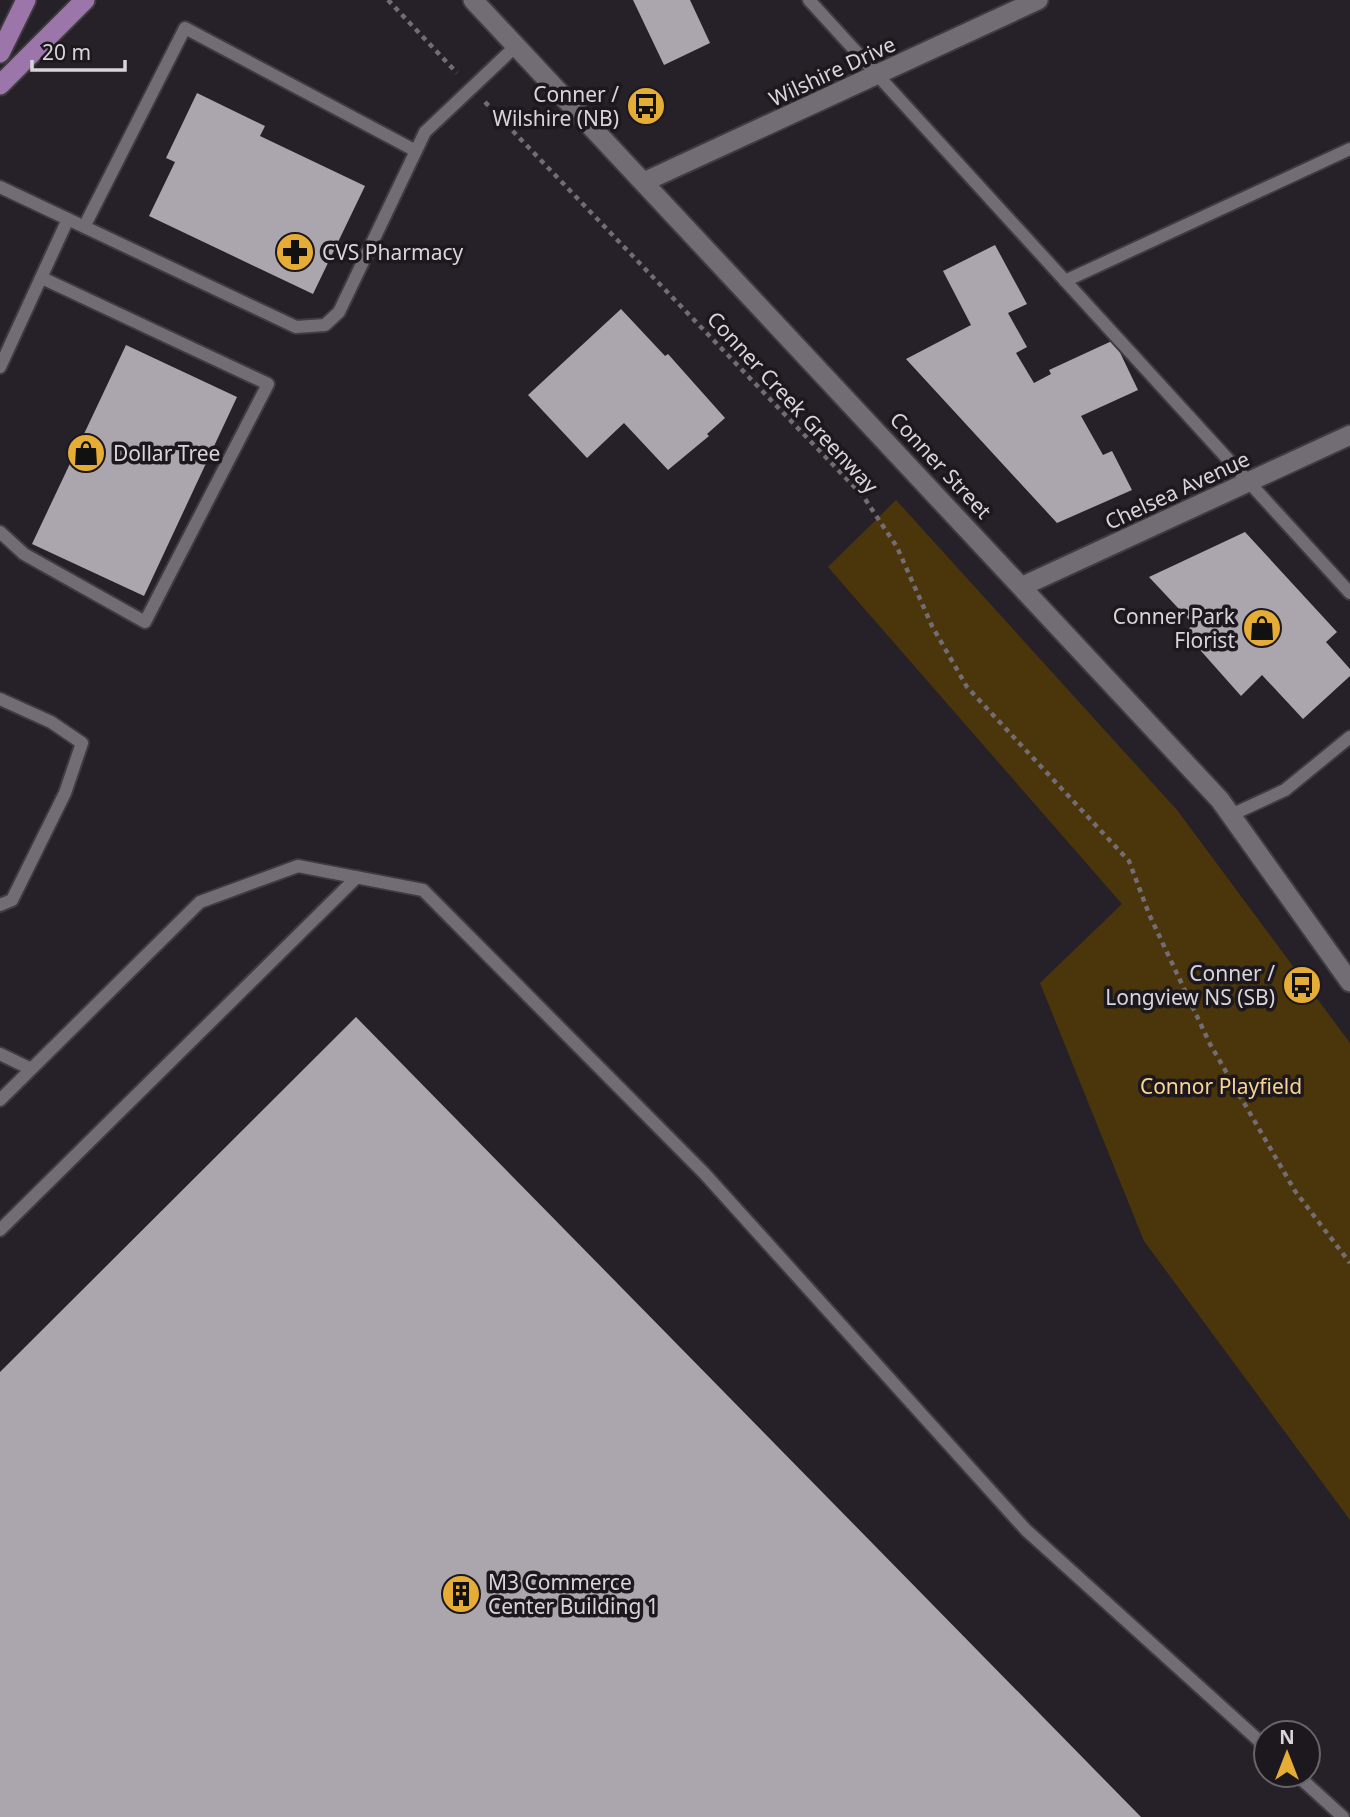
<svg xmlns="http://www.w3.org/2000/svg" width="1350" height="1817" viewBox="0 0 1350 1817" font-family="'Noto Sans',sans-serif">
<rect width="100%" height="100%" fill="#262128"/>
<path fill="#4b360c" d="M896,500l281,310 173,233v477l-206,-279 -104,-258 82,-79 -294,-337z"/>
<path fill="#aba6ae" d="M633,0h57l20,43 -46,22z
M197,93l68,33 -5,10 105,50 -52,108 -164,-78 26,-54 -9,-4z
M995,245l32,59 -19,9 19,34 -11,6 18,30 17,-9 -2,-4 65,-30 24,50 -57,26 22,39 9,-4 20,39 -75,33 -151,-164 65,-34 -28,-54z
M621,309l44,47 3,-2 57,64 -18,16 2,2 -41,34 -44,-47 -37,35 -59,-63z
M126,345l111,52 -93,199 -112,-52z
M1245,532l92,100 -11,10 24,27v7l-47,43 -41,-44 -21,21 -56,-63 8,-9 -44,-47z
M356,1017l785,800h-1141v-445z"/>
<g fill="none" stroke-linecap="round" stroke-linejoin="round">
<defs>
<path id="service" d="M809,0l541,593
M0,187l296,140 29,-2 14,-13 86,-180 92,-87
M84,227l101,-199 231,123
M1065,281l285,-132
M0,367l68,-148
M0,532l24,22 121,68 123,-238 -226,-106
M0,699l51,23 31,21 -17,50 -53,107 -12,5
M1231,815l54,-25 65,-53
M0,1054l29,14
M0,1100l200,-198 98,-36 125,24 281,283 322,357 240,217
M0,1230l357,-353
M1297,1775l46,42"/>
<path id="minor" d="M646,181l392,-181
M1023,586l327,-151"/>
<path id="secondary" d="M473,0l747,800 130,182"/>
<path id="primary" d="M0,53l26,-53
M0,85l85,-85"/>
</defs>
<use href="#service" stroke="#3f3b40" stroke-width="16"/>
<use href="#minor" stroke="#3f3b40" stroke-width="23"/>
<use href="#secondary" stroke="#3f3b40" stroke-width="23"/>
<use href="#primary" stroke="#3f3b40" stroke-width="23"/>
<path stroke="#716d73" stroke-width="4.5" stroke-dasharray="5 5" stroke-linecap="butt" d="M388,0l69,73
M485,102l378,394 34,51 35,79 35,61 162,174 20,53 61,130 85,147 55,72"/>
<use href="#service" stroke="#726d75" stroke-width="12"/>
<use href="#minor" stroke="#726d75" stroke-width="19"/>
<use href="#secondary" stroke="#726d75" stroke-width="19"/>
<use href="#primary" stroke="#9c76aa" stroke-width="19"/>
</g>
<defs>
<symbol id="bus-disc" viewBox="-11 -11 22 22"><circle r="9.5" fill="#e6ad36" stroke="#1c181e"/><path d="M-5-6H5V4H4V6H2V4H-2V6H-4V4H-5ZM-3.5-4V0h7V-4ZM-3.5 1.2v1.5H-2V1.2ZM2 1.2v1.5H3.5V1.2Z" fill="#111"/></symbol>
<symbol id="pharmacy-disc" viewBox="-11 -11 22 22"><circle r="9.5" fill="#e6ad36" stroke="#1c181e"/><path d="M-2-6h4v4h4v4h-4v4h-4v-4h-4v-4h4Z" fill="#111"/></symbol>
<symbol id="shop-disc" viewBox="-11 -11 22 22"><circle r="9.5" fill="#e6ad36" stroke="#1c181e"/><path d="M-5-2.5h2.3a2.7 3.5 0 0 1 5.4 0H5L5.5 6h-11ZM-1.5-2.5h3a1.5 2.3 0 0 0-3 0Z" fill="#111"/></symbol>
<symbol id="building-disc" viewBox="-11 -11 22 22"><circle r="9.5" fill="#e6ad36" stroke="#1c181e"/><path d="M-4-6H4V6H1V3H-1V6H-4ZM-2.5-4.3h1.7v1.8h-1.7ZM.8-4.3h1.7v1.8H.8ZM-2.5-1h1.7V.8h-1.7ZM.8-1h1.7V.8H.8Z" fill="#111"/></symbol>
</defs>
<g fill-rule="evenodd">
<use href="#bus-disc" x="624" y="84" width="44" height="44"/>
<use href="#pharmacy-disc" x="273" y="230" width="44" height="44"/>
<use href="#shop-disc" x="64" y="431" width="44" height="44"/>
<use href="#shop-disc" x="1240" y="606" width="44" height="44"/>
<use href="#bus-disc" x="1280" y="963" width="44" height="44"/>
<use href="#building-disc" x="439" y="1572" width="44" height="44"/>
</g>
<g text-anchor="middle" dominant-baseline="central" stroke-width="7" stroke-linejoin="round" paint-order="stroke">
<g font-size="21" fill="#d8d5da" stroke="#1c181e">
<text transform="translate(832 71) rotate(-25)">Wilshire Drive</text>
<text transform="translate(793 402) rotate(47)">Conner Creek Greenway</text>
<text transform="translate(941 465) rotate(47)">Conner Street</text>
<text transform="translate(1177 490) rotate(-25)">Chelsea Avenue</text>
</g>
<g font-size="21" fill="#d8d5da" stroke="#1c181e" text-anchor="end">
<text x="619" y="94">Conner /<tspan x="619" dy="24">Wilshire (NB)</tspan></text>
<text x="322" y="252" text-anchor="start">CVS Pharmacy</text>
<text x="113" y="453" text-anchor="start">Dollar Tree</text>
<text x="1235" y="616">Conner Park<tspan x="1235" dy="24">Florist</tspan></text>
<text x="1275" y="973">Conner /<tspan x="1275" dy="24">Longview NS (SB)</tspan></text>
<text x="488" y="1582" text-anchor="start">M3 Commerce<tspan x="488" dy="24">Center Building 1</tspan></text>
</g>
<g font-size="21" fill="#f9d492" stroke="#1c181e">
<text x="1221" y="1086">Connor Playfield</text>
</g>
</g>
<g transform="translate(1287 1754)"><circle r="33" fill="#1c181e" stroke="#676469" stroke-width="2"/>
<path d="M0-5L12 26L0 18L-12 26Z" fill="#e6ad36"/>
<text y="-10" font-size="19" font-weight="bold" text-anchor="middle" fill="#d8d5da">N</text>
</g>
<path d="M32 60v10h93v-10" fill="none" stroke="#d8d5da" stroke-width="3.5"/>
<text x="42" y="60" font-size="21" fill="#d8d5da" stroke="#1c181e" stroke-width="5" paint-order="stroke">20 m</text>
</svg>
